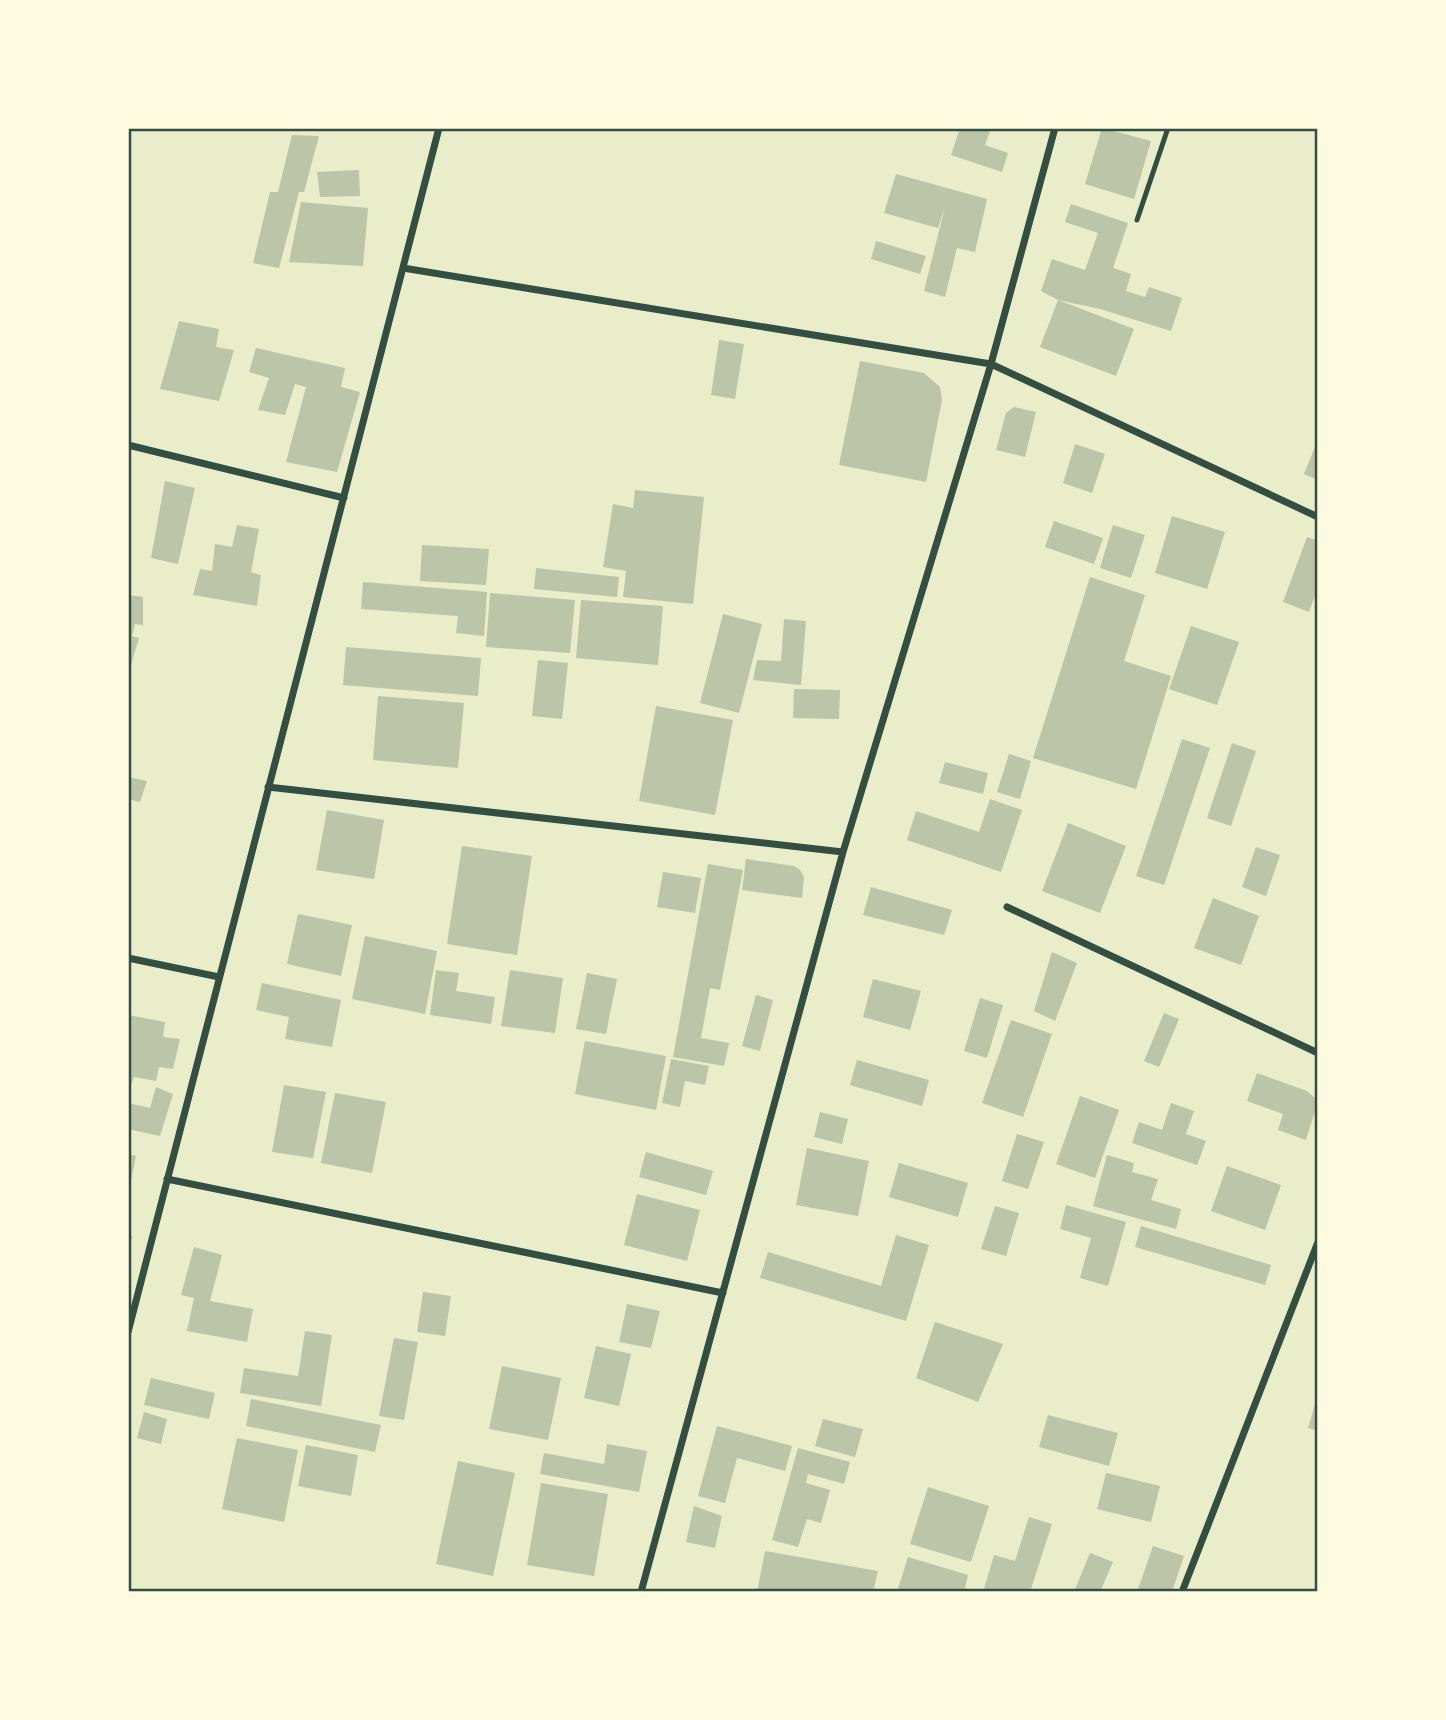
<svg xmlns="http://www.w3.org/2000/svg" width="1446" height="1720" viewBox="0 0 1446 1720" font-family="Manrope,sans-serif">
<rect width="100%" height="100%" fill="#e9edc9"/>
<path fill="#bcc5a7" d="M960,128h31l-6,17 23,8 -6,19 -51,-17z
M1102,128l49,13 -17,58 -49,-15z
M292,135l27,1 -15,56h-5l-20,76 -26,-5 17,-71h8z
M359,170l1,26 -40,1 -3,-25z
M896,174l91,25 -12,53 -18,-4 -12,49 -21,-6 21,-84 -7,21 -54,-15z
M301,202l67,6 -5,58 -74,-4z
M1071,204l57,19 -15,45 18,6 -5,17 19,6 4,-10 33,11 -11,33 -71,-22 -42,-9 -17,-9 11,-32 33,11 13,-37 -33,-11z
M876,241l50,15 -6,18 -49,-15z
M1058,300l76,29 -18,47 -76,-29z
M179,321l40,8 -3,18 18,3 -15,51 -59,-12z
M719,340l25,4 -9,55 -24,-4z
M256,348l89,20 -4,19 19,5 -23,80 -51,-10 20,-75 -11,-3 -10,31 -27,-5 11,-32 -20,-6z
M860,361l64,12 16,14 2,13 -16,82 -87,-17z
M1014,407l22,5 -11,45 -29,-7 10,-37z
M1318,439v41l-14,-6z
M1075,444l30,10 -13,39 -29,-10z
M165,481l30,7 -17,76 -27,-6z
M635,490l69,7 -11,107 -70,-7 3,-26 -23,-4 10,-63 20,4z
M1172,516l53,16 -18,57 -52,-16z
M1054,521l49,17 -9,26 -49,-17z
M237,525l22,4 -8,43 10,3 -4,31 -64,-11 7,-26 12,2 3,-27 17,3z
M1113,525l32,10 -14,43 -31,-10z
M1307,537l11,4v46l-9,25 -26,-10z
M422,545l67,4 -3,36 -66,-4z
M536,568l83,9 -2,20 -83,-8z
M1090,577l55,18 -21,66 47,15 -35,113 -103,-31z
M363,582l124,10 -3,44 -28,-3 2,-17 -97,-7z
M490,593l85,7 -5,53 -84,-6z
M128,595l15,2v28l-8,-1 -3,12 7,2 -11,37z
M581,600l82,6 -5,59 -82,-7z
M723,614l39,10 -23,89 -39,-10z
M784,619l22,2 -5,64 -48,-5 4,-20 24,1z
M1191,626l48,16 -22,63 -48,-16z
M346,647l135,11 -3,38 -135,-11z
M538,660l30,3 -6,56 -30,-3z
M794,689l46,1 -1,29 -46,-1z
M378,696l86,7 -6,65 -85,-8z
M656,706l77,14 -18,95 -76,-14z
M1182,739l28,9 -46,137 -28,-9z
M1232,743l24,8 -25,75 -24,-8z
M1009,754l22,7 -11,38 -23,-7z
M945,762l43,11 -5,21 -44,-11z
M128,777l19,4 -7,21 -12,-3z
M990,799l32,11 -21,62 -94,-32 9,-29 63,21z
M327,810l57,10 -10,59 -58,-9z
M1068,823l58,23 -26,67 -58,-22z
M462,846l70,10 -15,99 -70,-11z
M1256,847l24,8 -14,41 -24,-9z
M746,859l48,7 6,4 4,7 -2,21 -60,-8z
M708,864l35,6 -23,120 -10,-2 -9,50 28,5 -5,23 -51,-9z
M663,872l38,6 -6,35 -38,-6z
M871,887l81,23 -8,25 -81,-20z
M1213,898l46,18 -18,49 -47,-17z
M298,914l54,11 -11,51 -54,-12z
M365,936l72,15 -12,63 -73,-15z
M1052,952l25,11 -22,58 -21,-10z
M436,970l23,3 -3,18 39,6 -4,27 -61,-9z
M510,970l53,8 -8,55 -54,-7z
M587,973l30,6 -11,55 -30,-5z
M873,979l48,12 -11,39 -47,-13z
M262,983l79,17 -9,47 -47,-8 4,-22 -33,-7z
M756,995l17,5 -13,51 -18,-5z
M980,998l23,7 -16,53 -23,-7z
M1164,1013l15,6 -20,48 -15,-6z
M128,1015l37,7 -2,15 17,2 -7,30 -14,-2 -3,14 -22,-4 -4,11 -2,-1z
M1011,1020l41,14 -29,83 -41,-14z
M585,1041l81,15 -10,54 -81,-16z
M671,1059l38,7 -4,19 -20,-4 -5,26 -18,-4z
M857,1060l72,20 -7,26 -72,-21z
M1257,1073l50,18 11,10 -12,39 -28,-10 5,-16 -36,-13z
M284,1085l42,7 -13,66 -41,-6z
M156,1087l17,7 -13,42 -32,-7v-26l22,5z
M335,1093l51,9 -14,71 -51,-10z
M1080,1096l39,14 -24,68 -39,-14z
M1171,1103l23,8 -8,23 20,7 -9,24 -65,-22 7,-21 23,8z
M820,1112l28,7 -6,25 -28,-7z
M1017,1134l27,8 -16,47 -26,-8z
M807,1148l62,13 -11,55 -62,-11z
M646,1152l67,19 -7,24 -67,-18z
M128,1154l8,2 -7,34h-1z
M1107,1155l27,8 -2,9 26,7 -7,21 30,9 -5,20 -83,-23z
M899,1163l69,20 -10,34 -69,-20z
M1227,1166l54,19 -16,45 -54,-19z
M637,1194l63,16 -13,51 -63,-16z
M1066,1205l60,17 -18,64 -28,-8 11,-40 -31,-9z
M995,1206l24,7 -13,43 -25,-7z
M1141,1226l130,39 -6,20 -130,-38z
M128,1235l4,1 -3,17h-1z
M896,1235l33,10 -23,76 -146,-43 8,-26 113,34z
M194,1247l28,8 -12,46 43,8 -6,33 -60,-11 7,-33 -13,-3z
M423,1292l28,4 -6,40 -28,-4z
M627,1304l33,7 -9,37 -32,-6z
M935,1322l68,22 -25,58 -62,-24z
M305,1331l27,4 -11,71 -81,-13 4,-25 54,8z
M394,1338l24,4 -14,78 -25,-4z
M596,1346l35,8 -12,52 -35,-8z
M502,1366l59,12 -13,62 -59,-11z
M151,1378l64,15 -6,26 -65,-14z
M1318,1394v37l-10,-3z
M251,1399l130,26 -6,27 -129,-26z
M144,1412l23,7 -6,25 -24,-6z
M1048,1415l70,18 -9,33 -70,-19z
M823,1419l40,10 -8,28 -40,-11z
M717,1426l75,20 -7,25 -48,-13 -12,45 -27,-7z
M237,1438l61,12 -14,72 -62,-13z
M607,1444l40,7 -8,41 -99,-18 4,-21 60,11z
M306,1445l52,10 -7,41 -53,-10z
M798,1448l52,14 -6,22 -36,-10 -2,9 24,7 -9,33 -14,-4 -9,28 -26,-7z
M458,1461l57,12 -22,103 -57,-12z
M1106,1473l54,13 -9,36 -54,-13z
M541,1483l67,11 -14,82 -67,-11z
M928,1487l61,19 -18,56 -61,-18z
M694,1506l28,10 -7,32 -29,-6z
M1029,1517l23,7 -22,68h-34l-12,-3 10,-34 21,6z
M1153,1546l31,10 -12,36h-35z
M765,1551l113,20 -5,21h-116z
M1090,1553l23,9 -13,30h-26z
M908,1557l60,18 -3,13 13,4h-81z"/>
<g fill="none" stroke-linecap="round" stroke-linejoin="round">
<path stroke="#344e41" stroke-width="5" d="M1137,220l31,-92"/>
<path stroke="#344e41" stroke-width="7" d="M403,268l588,96 327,153
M128,445l216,53
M268,787l575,65
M1007,907l311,146
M128,958l91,19
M167,1179l556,114
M128,1332l311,-1204
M641,1592l202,-740 148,-488 64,-236
M1182,1592l136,-350"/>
</g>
<rect width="1446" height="1720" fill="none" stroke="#fefae0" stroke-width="259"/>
<rect x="130" y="130" width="1186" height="1460" fill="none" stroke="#344e41" stroke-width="2.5"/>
</svg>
